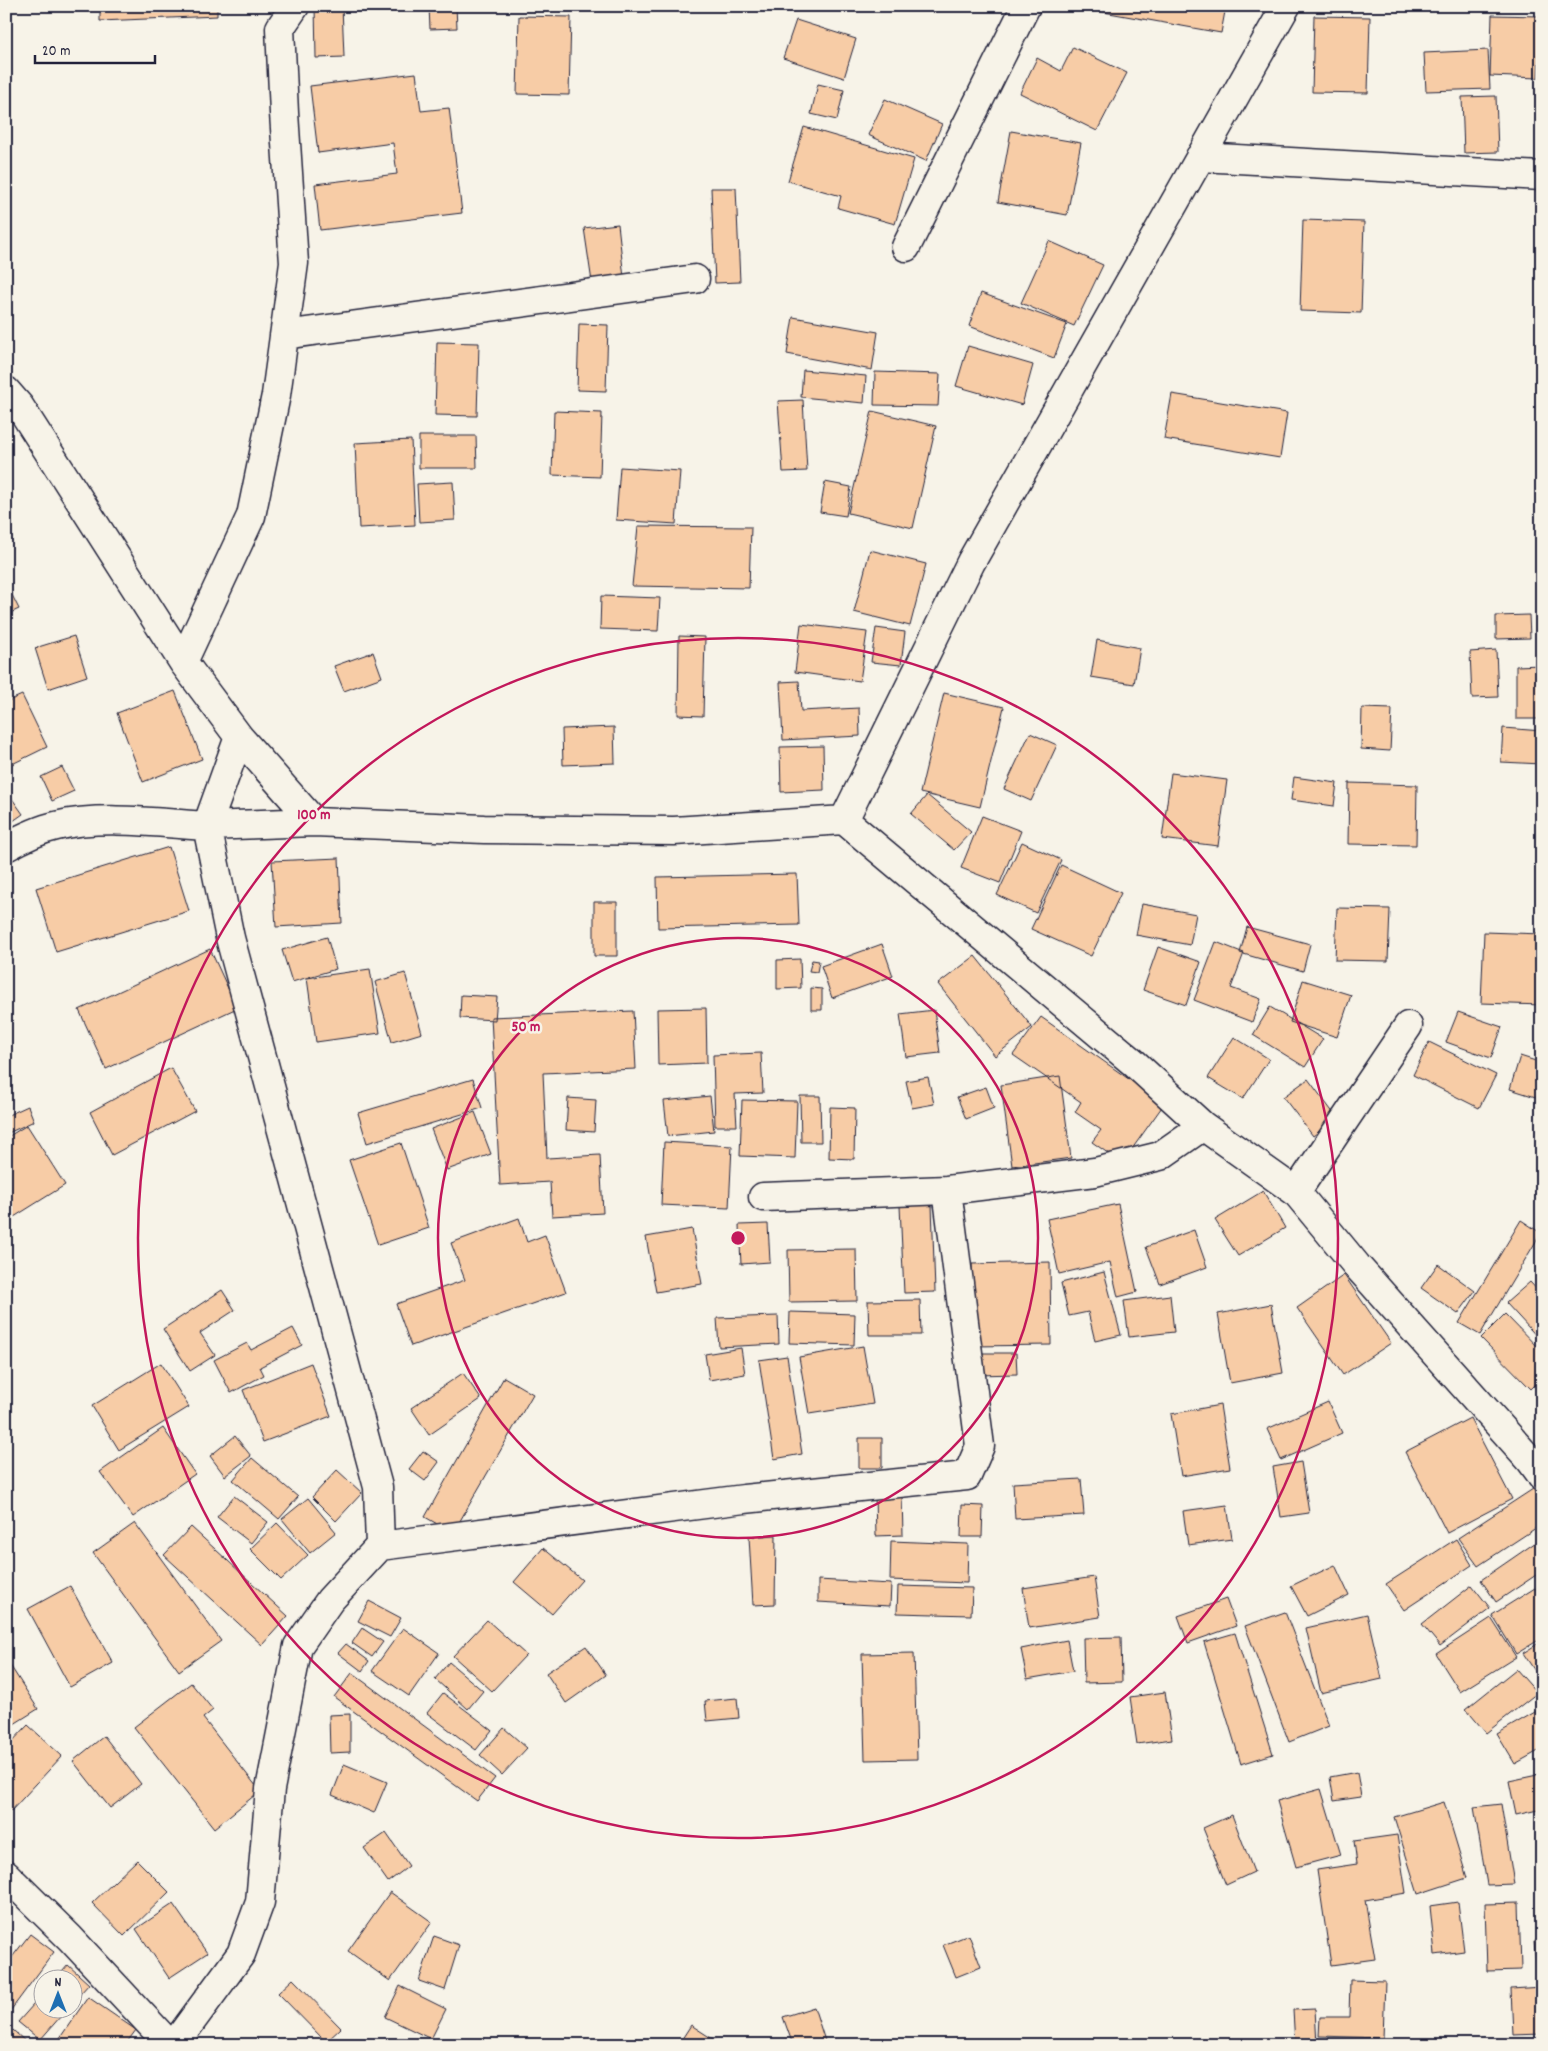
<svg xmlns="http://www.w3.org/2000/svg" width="1548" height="2051" viewBox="0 0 1548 2051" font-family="Dekko,sans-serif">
<rect width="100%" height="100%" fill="#f7f3e8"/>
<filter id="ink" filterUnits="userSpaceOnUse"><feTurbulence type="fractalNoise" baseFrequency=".02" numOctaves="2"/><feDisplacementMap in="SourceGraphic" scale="10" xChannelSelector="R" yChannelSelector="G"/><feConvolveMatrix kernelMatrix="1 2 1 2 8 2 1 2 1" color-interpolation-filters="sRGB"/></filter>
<g filter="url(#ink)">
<path fill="#f7cca6" stroke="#22223b" d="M100,6h117v10l-117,5z
M315,6h27l2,51 -28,1z
M429,6h27l1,22 -27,1z
M1070,6h156l-5,27z
M1492,15l48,1 -2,62 -48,-2z
M519,16l52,1 -2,78 -52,-1z
M1314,16l56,1 -2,76 -56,-1z
M796,20l60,19 -12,39 -61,-20z
M1073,47l54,26 -30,58 -77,-38 17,-35 24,13z
M1488,50l2,39 -64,2 -2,-38z
M416,73l5,38 28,-3 13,105 -142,17 -5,-46 82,-10 -4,-31 -75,10 -8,-67z
M818,84l26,6 -7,30 -26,-6z
M1496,96l2,56 -34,1 -2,-56z
M885,99l57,25 -16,37 -58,-26z
M804,127l110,32 -19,65 -57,-16 3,-12 -53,-15z
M1011,131l70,12 -14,72 -69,-13z
M711,188h25l4,94 -25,1z
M1303,220l61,2 -3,91 -61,-2z
M618,224l6,54 -32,4 -8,-54z
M1049,241l54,24 -29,61 -53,-23z
M981,293l86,31 -13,34 -85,-32z
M793,317l85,15 -6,38 -85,-16z
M579,324l29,1 -2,66 -29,-1z
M437,342l42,1 -2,73 -42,-1z
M968,346l65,19 -11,40 -66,-19z
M803,370l63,6 -2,27 -63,-6z
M875,372l65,2 -2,32 -64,-1z
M1172,394l115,19 -7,45 -116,-19z
M803,400l4,71 -24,1 -5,-71z
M554,411l48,2 -2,64 -48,-2z
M872,411l64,15 -23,102 -65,-15z
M419,436h57l1,32h-58z
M411,440l4,85 -56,3 -4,-85z
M620,467l60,4 -4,53 -60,-4z
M453,482l2,38 -36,2 -2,-38z
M825,482l26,5 -5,29 -26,-4z
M638,526l113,1 -2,61 -117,-2z
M870,550l56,14 -16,62 -56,-14z
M6,583l13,26 -13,6z
M601,596l59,2 -2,33 -58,-2z
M1529,615l1,23 -34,1v-23z
M801,624l66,8 -7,49 -65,-9z
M876,628l29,4 -4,33 -30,-3z
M74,636l13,40 -39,13 -13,-41z
M679,636l26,1 -2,79 -25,-1z
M1097,640l43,8 -6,36 -43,-7z
M1496,650l2,47 -26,1 -2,-46z
M373,652l9,25 -38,14 -10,-25z
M1542,665v54h-26v-53z
M799,681l2,30 58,-3 1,28 -77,4 -3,-58z
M175,691l27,68 -59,23 -26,-69z
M944,693l60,14 -24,100 -60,-14z
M22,695l25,52 -41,20v-65z
M1362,708l30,1 -2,42 -29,-2z
M614,727l1,36 -52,2 -1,-36z
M1503,728l39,3v33l-41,-2z
M1030,733l27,12 -26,56 -27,-12z
M823,746l1,44 -43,2 -1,-45z
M62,767l12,24 -22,10 -11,-24z
M1171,773l56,7 -9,66 -56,-7z
M1294,777l43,6 -3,23 -43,-6z
M1349,783l68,2 -1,60 -68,-1z
M8,793l15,21 -17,12v-32z
M927,795l44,37 -17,18 -43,-36z
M982,816l39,15 -21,52 -39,-15z
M1022,842l39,18 -25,53 -39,-18z
M169,847l20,64 -133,41 -20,-64z
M339,858l3,65 -66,4 -4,-66z
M1061,865l60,28 -30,63 -60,-27z
M797,874l2,51 -141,3 -1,-51z
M594,902h23v54h-23z
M1142,904l54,10 -6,31 -54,-10z
M1337,908l53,1 -2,52 -53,-1z
M1247,927l63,17 -7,27 -63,-18z
M1484,932l58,2v71l-61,-2z
M327,937l9,32 -44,13 -10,-32z
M1216,942l28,11 -13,35 30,11 -9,23 -58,-22z
M882,944l11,32 -61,22 -11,-32z
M1158,947l43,15 -15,43 -43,-15z
M210,949l27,59 -131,61 -27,-59z
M975,956l57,71 -37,29 -57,-72z
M800,959l1,29 -24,1v-29z
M812,960l7,1 -2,11 -8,-1z
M370,969l10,64 -64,9 -9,-64z
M405,973l17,60 -30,9 -17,-60z
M1303,980l48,15 -14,42 -47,-15z
M811,988l11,1v21h-11z
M461,995l36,2 -2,23 -35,-2z
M1270,1007l53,32 -18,28 -52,-32z
M706,1008l1,55 -49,2 -1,-56z
M934,1010l6,43 -34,4 -6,-43z
M633,1011l3,58 -93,4 4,85 53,-3 3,58 -51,3 -2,-34 -50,3 -9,-168z
M1458,1012l44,15 -11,31 -45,-16z
M1041,1017l123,87 -42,59 -30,-21 9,-12 -26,-18 6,-10 -68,-47z
M1234,1037l35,22 -26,40 -35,-21z
M1429,1042l67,33 -17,33 -66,-33z
M761,1053l2,40 -28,1 2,32h-22l-2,-71z
M1520,1056l22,7v36l-32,-10z
M171,1068l24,43 -83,44 -22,-43z
M1060,1076l11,82 -59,8 -11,-81z
M928,1077l6,27 -22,4 -6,-27z
M473,1079l9,29 -115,35 -9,-30z
M1308,1079l29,39 -24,18 -30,-39z
M986,1087l8,21 -28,11 -9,-22z
M710,1096l4,35 -46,5 -4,-35z
M800,1096h20l1,46h-20z
M568,1098l28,2 -2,32 -28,-2z
M742,1100l55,1 -2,57 -55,-2z
M28,1106l6,15 -28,13v-18z
M830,1107l25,1 -1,51 -25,-1z
M475,1112l16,42 -44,16 -16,-41z
M27,1125l38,60 -59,37v-84z
M664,1142l68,4 -3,62 -68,-3z
M401,1143l28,85 -51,17 -29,-85z
M1263,1191l22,37 -47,28 -23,-36z
M1118,1204l19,88 -19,5 -8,-35 -51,12 -12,-55z
M932,1205l3,87 -31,1 -4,-87z
M519,1218l8,24 18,-7 21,57 -155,54 -15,-42 69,-24 -14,-37z
M1521,1220l20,13 -61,102 -21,-12z
M768,1224l2,38 -29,2 -2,-39z
M692,1229l10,55 -46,8 -10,-55z
M1194,1230l13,37 -47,17 -14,-37z
M856,1249l1,52 -68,1 -1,-52z
M1050,1262l1,83 -78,1 -1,-82z
M1438,1264l37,27 -17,23 -37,-26z
M1104,1272l17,63 -26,6 -7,-29 -19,4 -8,-33z
M1344,1275l47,68 -48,32 -46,-67z
M1530,1282l12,13v47l-36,-39z
M222,1290l13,20 -35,23 15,22 -25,16 -27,-42z
M1170,1295l4,37 -45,5 -5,-36z
M920,1300l1,35h-52l-1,-34z
M1271,1304l12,69 -53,10 -12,-69z
M790,1312l65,2 -1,31 -65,-2z
M1505,1314l37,38v26l-11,11 -50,-51z
M778,1316l1,28 -60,3 -2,-29z
M293,1328l9,17 -42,22 4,8 -33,18 -17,-33 33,-17 4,7z
M863,1346l10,58 -64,10 -10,-57z
M741,1348l4,26 -36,6 -4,-26z
M976,1353h40l1,21 -40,1z
M787,1356l15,98 -28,5 -15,-99z
M161,1363l28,44 -70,43 -27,-44z
M311,1363l20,53 -68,26 -20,-52z
M463,1373l18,26 -52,36 -18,-27z
M504,1377l29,17 -80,139 -28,-16z
M1328,1402l14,31 -61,27 -14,-31z
M1220,1405l10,63 -49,8 -10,-62z
M1470,1418l42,81 -65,34 -42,-81z
M163,1428l32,46 -62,43 -33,-45z
M235,1436l16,20 -26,20 -15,-20z
M859,1438h23v30h-23z
M423,1451l16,11 -14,19 -16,-12z
M252,1458l46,39 -19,22 -46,-39z
M1301,1462l8,51 -28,4 -8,-50z
M337,1470l25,23 -26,28 -24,-24z
M1081,1479l3,36 -69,4 -2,-36z
M1533,1489l9,13v22l-64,42 -20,-28z
M902,1495l1,40 -27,1 -1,-40z
M234,1496l34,26 -17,21 -34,-26z
M308,1498l28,34 -26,21 -28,-34z
M962,1505l21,1 -1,31h-21z
M1227,1505l5,34 -44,6 -5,-34z
M135,1523l86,118 -42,30 -86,-118z
M277,1523l31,32 -27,25 -31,-31z
M191,1527l97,89 -26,29 -98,-90z
M776,1535l-1,69 -22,1 -4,-68z
M1542,1538v33l-46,31 -15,-22z
M1456,1539l16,26 -68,45 -18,-26z
M891,1541l77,3 -1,39 -77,-3z
M543,1548l39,32 -30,34 -38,-32z
M1335,1565l14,30 -42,21 -16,-30z
M1094,1577l6,40 -71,11 -6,-40z
M818,1580l73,4 -1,22 -72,-4z
M1472,1585l18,23 -50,38 -18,-22z
M70,1586l43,77 -43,24 -42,-78z
M898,1586l74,2 -1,27 -74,-2z
M1535,1588l7,11v39l-26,16 -24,-39z
M1226,1599l10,27 -48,17 -10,-27z
M369,1601l32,17 -11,19 -32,-16z
M1285,1612l44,114 -40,16 -44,-116z
M1367,1614l15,65 -61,14 -15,-65z
M1491,1618l25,39 -56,35 -24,-38z
M487,1620l39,35 -34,36 -39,-35z
M362,1628l21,14 -11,15 -20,-14z
M403,1628l36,25 -30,43 -37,-25z
M1235,1633l38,121 -32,10 -37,-122z
M1121,1637l1,45 -38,1 -1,-45z
M1067,1640l6,31 -46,8 -6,-30z
M1542,1641v26l-7,4 -12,-18z
M346,1644l23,17 -7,10 -24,-18z
M586,1646l20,29 -40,28 -20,-30z
M914,1653l3,106 -52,1 -3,-106z
M6,1659l32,50 -32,20z
M449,1662l34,29 -15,18 -33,-30z
M1516,1669l21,24 -51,40 -20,-24z
M352,1673l143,105 -18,23 -143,-104z
M1542,1677v16l-7,-11z
M191,1683l22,27 -10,8 57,73 -46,37 -80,-101z
M1165,1692l7,47 -35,5 -7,-47z
M443,1693l49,37 -16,20 -49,-37z
M737,1698l2,20 -32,3 -2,-20z
M1542,1708v41l-27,15 -18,-30z
M350,1714v38l-20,1 -1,-38z
M28,1725l34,31 -51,55 -5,-5v-58z
M504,1728l23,20 -25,27 -22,-20z
M104,1736l37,48 -31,24 -37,-47z
M344,1764l43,18 -13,31 -42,-18z
M1357,1772l4,25 -27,4 -4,-24z
M1542,1774v35l-26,6 -7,-34z
M1321,1789l20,66 -45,12 -19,-66z
M1444,1802l23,76 -49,16 -24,-77z
M1501,1804l13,80 -27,1 -13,-78z
M1232,1815l22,57 -28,13 -23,-57z
M386,1833l23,33 -21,16 -24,-34z
M1397,1835l9,58 -41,7 10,59 -44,6 -14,-95 40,-6 -3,-23z
M137,1860l32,32 -45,44 -32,-33z
M390,1892l42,30 -42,59 -42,-30z
M1458,1902l6,49 -29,4 -5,-49z
M1519,1903l2,67 -34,1 -2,-67z
M173,1904l34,49 -38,25 -33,-49z
M30,1934l24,18 -46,62 -2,-2v-47z
M969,1935l12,32 -25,10 -13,-32z
M434,1936l25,9 -14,45 -26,-9z
M1542,1939v38h-5l-3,-36z
M68,1965l21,19 -17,19v-25h-15z
M293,1979l48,49 -15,14 -48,-49z
M1350,1980l35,1 -2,57 -64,-2 1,-19h29z
M400,1986l46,23 -15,30 -46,-22z
M1542,1987v47l-29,1 -2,-46z
M42,1995v13h26l-28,32 -22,-18z
M88,1997l48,33 -11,15h-70z
M814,2007l12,37 -33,1 -10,-28z
M1315,2009l2,36h-22l-2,-35z
M691,2025l31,20h-44z
M13,2030l16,15h-23v-8z"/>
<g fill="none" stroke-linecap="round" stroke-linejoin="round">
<defs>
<path id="minor" d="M1286,6l-315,556 -127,258 289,242 70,64 93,66 61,74 174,195 11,15
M1200,157l342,19
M906,247l120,-241
M284,335l411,-56
M6,391l14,16 163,255 56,75 75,85
M183,662l68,-146 25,-121 18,-132 -10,-150 -4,-85 15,-22
M6,847c16,-9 32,-17 50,-21 45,-11 104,-3 151,0l32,-89
M1296,1192l112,-166
M763,1197l184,-7 148,-18 65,-16 43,-30
M380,1546l364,-47 223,-23 13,-30 -33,-256
M6,1875l64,63 100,107
M174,2045l67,-91 19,-52 10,-113 28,-143 32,-46 50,-54 -2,-59 -148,-549 -23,-112 107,-4 170,7 190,2 170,-11"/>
</defs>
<use href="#minor" stroke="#22223b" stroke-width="31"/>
<use href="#minor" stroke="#f7f3e8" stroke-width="28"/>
</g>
</g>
<g fill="none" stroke="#c2185b" stroke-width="2.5">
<circle cx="738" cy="1238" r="300"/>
<circle cx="738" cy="1238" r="600"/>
</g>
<circle cx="738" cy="1238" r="8" fill="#c2185b" stroke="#f7f3e8" stroke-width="2.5"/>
<g font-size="15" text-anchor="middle" font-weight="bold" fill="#c2185b" stroke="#f7f3e8" stroke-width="5" stroke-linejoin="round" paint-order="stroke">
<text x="314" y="819">100 m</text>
<text x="526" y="1031">50 m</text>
</g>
<rect width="1548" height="2051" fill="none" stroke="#f7f3e8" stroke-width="25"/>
<rect x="12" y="12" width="1523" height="2026" fill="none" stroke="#22223b" stroke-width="2" filter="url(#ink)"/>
<g transform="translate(58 1994)"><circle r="24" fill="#f7f3e8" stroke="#a29fa3"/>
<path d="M0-4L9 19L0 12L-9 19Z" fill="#1f6fb2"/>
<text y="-8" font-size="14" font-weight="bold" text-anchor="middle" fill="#22223b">N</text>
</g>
<path d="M35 55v8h120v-8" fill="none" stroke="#22223b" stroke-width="2.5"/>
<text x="42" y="55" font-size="15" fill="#22223b" stroke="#f7f3e8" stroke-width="4" paint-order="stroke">20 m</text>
</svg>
